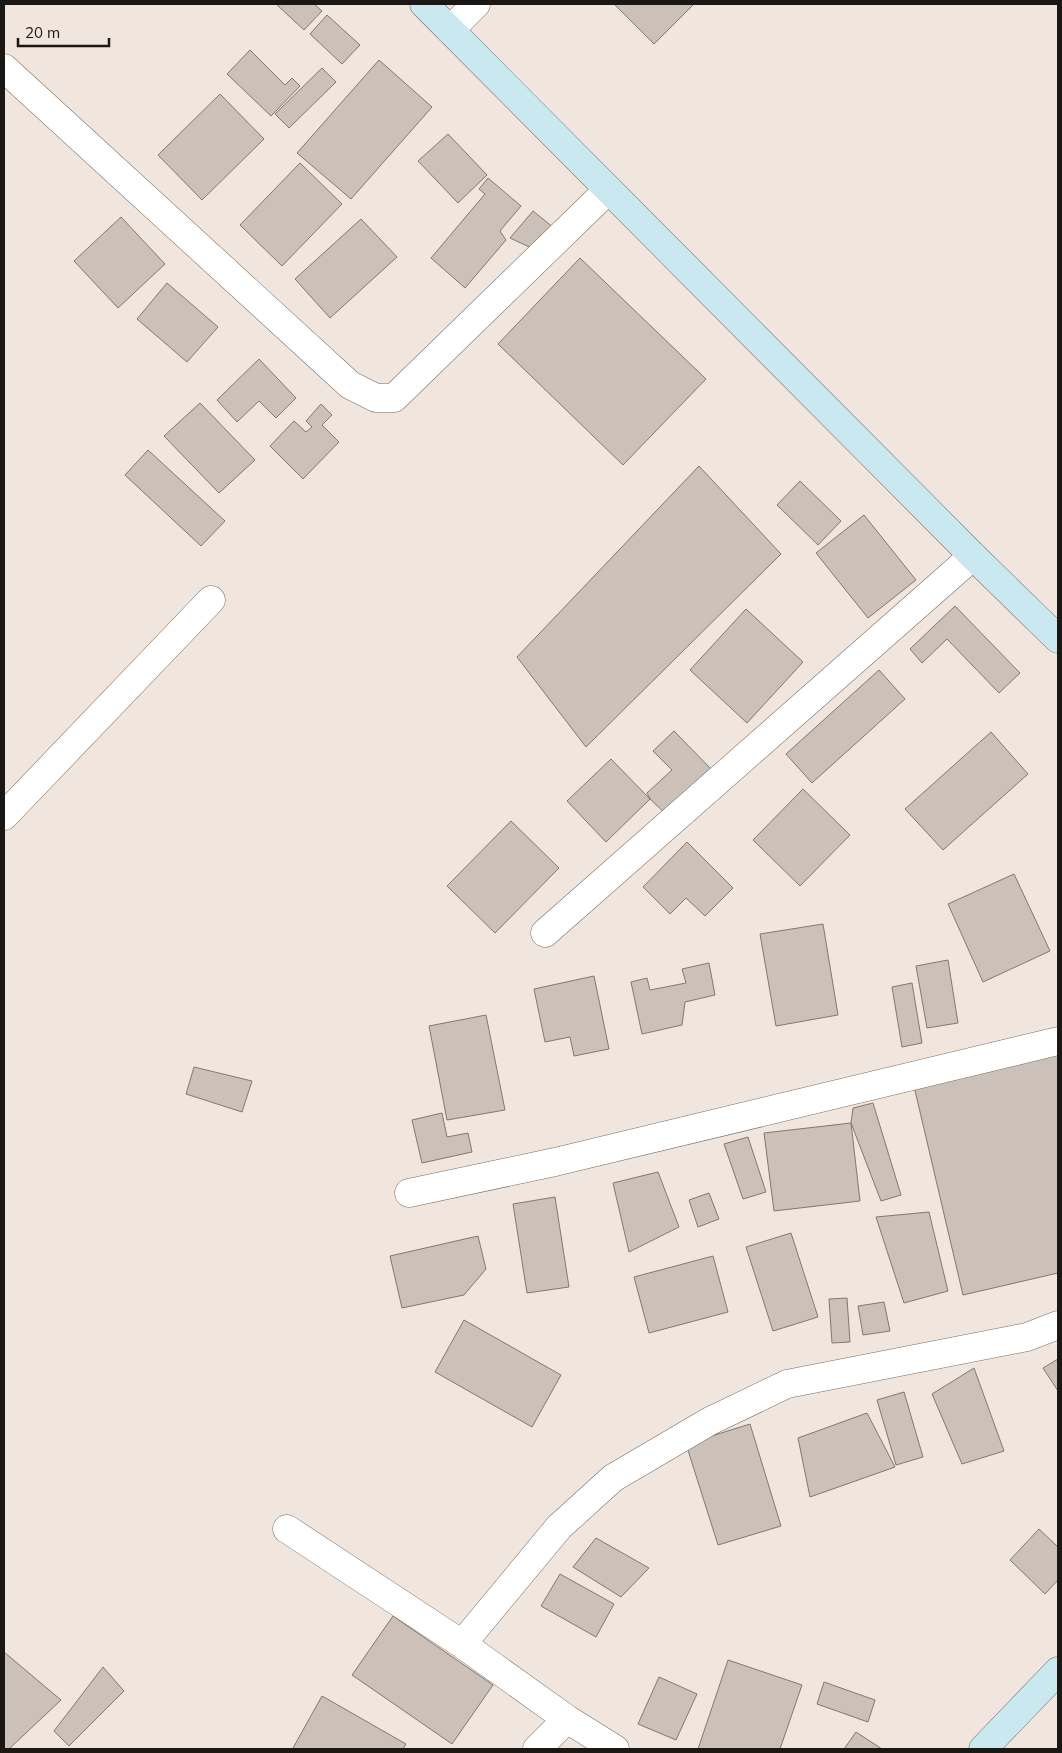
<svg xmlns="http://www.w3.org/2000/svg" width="1062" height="1753" viewBox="0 0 1062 1753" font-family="Mulish,sans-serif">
<rect width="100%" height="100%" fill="#f1e6dd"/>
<path fill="#ccc1b9" stroke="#817870" d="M276,4h38l8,7 -18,19z
M614,4h80l-40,40z
M327,15l33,30 -18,19 -32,-30z
M250,50l35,35 7,-7 8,8 -29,30 -44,-42z
M379,60l53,47 -81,92 -54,-46z
M322,68l14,14 -47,46 -14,-14z
M220,94l44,45 -62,61 -44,-45z
M448,134l39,41 -29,28 -40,-42z
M300,163l42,41 -60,62 -42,-41z
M488,178l33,28 -21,25 6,9 -41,48 -34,-30 54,-64 -6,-5z
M533,211l21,17 -18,22 -26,-12z
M121,217l44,47 -47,44 -44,-47z
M361,219l36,38 -67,61 -35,-39z
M580,258l126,121 -83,86 -125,-121z
M167,283l51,44 -31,35 -50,-43z
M259,359l37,39 -20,20 -17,-17 -22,21 -20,-22z
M200,403l55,57 -36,33 -55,-57z
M321,404l11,11 -10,10 17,17 -36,37 -33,-33 24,-25 12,11 6,-5 -6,-6z
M148,450l77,71 -24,25 -76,-71z
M699,466l82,88 -195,193 -69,-90z
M800,481l41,40 -23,24 -41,-40z
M864,515l52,65 -48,38 -52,-65z
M955,606l65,67 -21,20 -52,-54 -25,24 -12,-14z
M746,609l57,53 -56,61 -57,-53z
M879,670l26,29 -93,84 -26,-29z
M674,731l38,39 -46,44 -16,-15 -3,-6 25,-23 -19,-19z
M991,732l37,42 -85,76 -38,-41z
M611,759l39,40 -44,43 -39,-41z
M803,789l47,46 -50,51 -47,-46z
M511,821l48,47 -64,65 -48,-47z
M687,842l46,46 -28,28 -19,-18 -16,16 -27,-27z
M1014,874l36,77 -67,31 -35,-78z
M823,924l15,91 -62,11 -16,-92z
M948,960l10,63 -31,5 -11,-62z
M709,963l6,32 -30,7 -3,23 -40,9 -11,-52 16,-4 3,12 36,-7 -4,-14z
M594,976l15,73 -35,7 -4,-19 -25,5 -11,-53z
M912,983l10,60 -20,4 -10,-60z
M486,1015l19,95 -58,10 -18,-94z
M1058,1048v225l-95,22 -50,-213z
M194,1067l58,14 -10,31 -56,-18z
M873,1103l28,92 -20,6 -30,-78 2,-15z
M442,1113l5,24 21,-4 4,19 -50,11 -10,-43z
M851,1123l9,78 -86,10 -10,-78z
M748,1137l18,55 -23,7 -19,-55z
M658,1172l21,55 -50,25 -16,-69z
M709,1193l10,26 -21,8 -9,-27z
M555,1197l14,90 -42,6 -14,-89z
M929,1212l19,79 -44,12 -28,-86z
M791,1233l27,84 -45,14 -27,-84z
M478,1236l8,33 -22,26 -62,13 -12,-52z
M713,1256l15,56 -79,21 -15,-56z
M847,1298l3,44 -18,1 -3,-44z
M884,1302l6,29 -27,4 -5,-29z
M464,1320l97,55 -29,52 -97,-55z
M1058,1359v32l-15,-23z
M974,1368l30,83 -42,13 -30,-70z
M904,1392l19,65 -27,8 -19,-65z
M867,1413l28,54 -85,30 -12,-59z
M750,1424l31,102 -63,19 -32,-101z
M1039,1529l19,18v33l-13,14 -35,-34z
M596,1538l53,30 -28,29 -48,-30z
M560,1574l54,30 -18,33 -55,-31z
M393,1616l100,69 -41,59 -100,-69z
M4,1652l57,48 -52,49h-5z
M728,1660l74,25 -22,64h-82z
M103,1667l21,24 -55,55 -15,-15z
M659,1677l38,17 -21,46 -38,-16z
M824,1682l51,18 -7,22 -51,-18z
M322,1696l84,48 -3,5h-107l-3,-1z
M856,1732l26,17h-38z"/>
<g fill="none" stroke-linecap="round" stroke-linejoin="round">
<defs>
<path id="street" d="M450,30l26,-26
M4,68l346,317 26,13h18l214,-208
M4,816l207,-216
M545,933l428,-377
M409,1193l146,-31 503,-121
M287,1529l175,115 105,75 48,30
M462,1644l97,-117 54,-49 97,-57 77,-37 240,-47 31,-12
M537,1749l30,-30"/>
<path id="secondary" d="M424,4l549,552 85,83
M983,1749l75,-78"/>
</defs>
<use href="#street" stroke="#776d66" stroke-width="29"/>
<use href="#secondary" stroke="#776d66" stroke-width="29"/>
<use href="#street" stroke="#fff" stroke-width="28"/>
<use href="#secondary" stroke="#cae8ef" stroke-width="28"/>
</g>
<rect width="1062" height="1753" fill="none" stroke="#1b1714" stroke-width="10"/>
<path d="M18 38v8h91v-8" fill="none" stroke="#1b1714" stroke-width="2.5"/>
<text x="25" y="38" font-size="15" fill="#1b1714" stroke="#f1e6dd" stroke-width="4" paint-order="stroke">20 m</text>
</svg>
